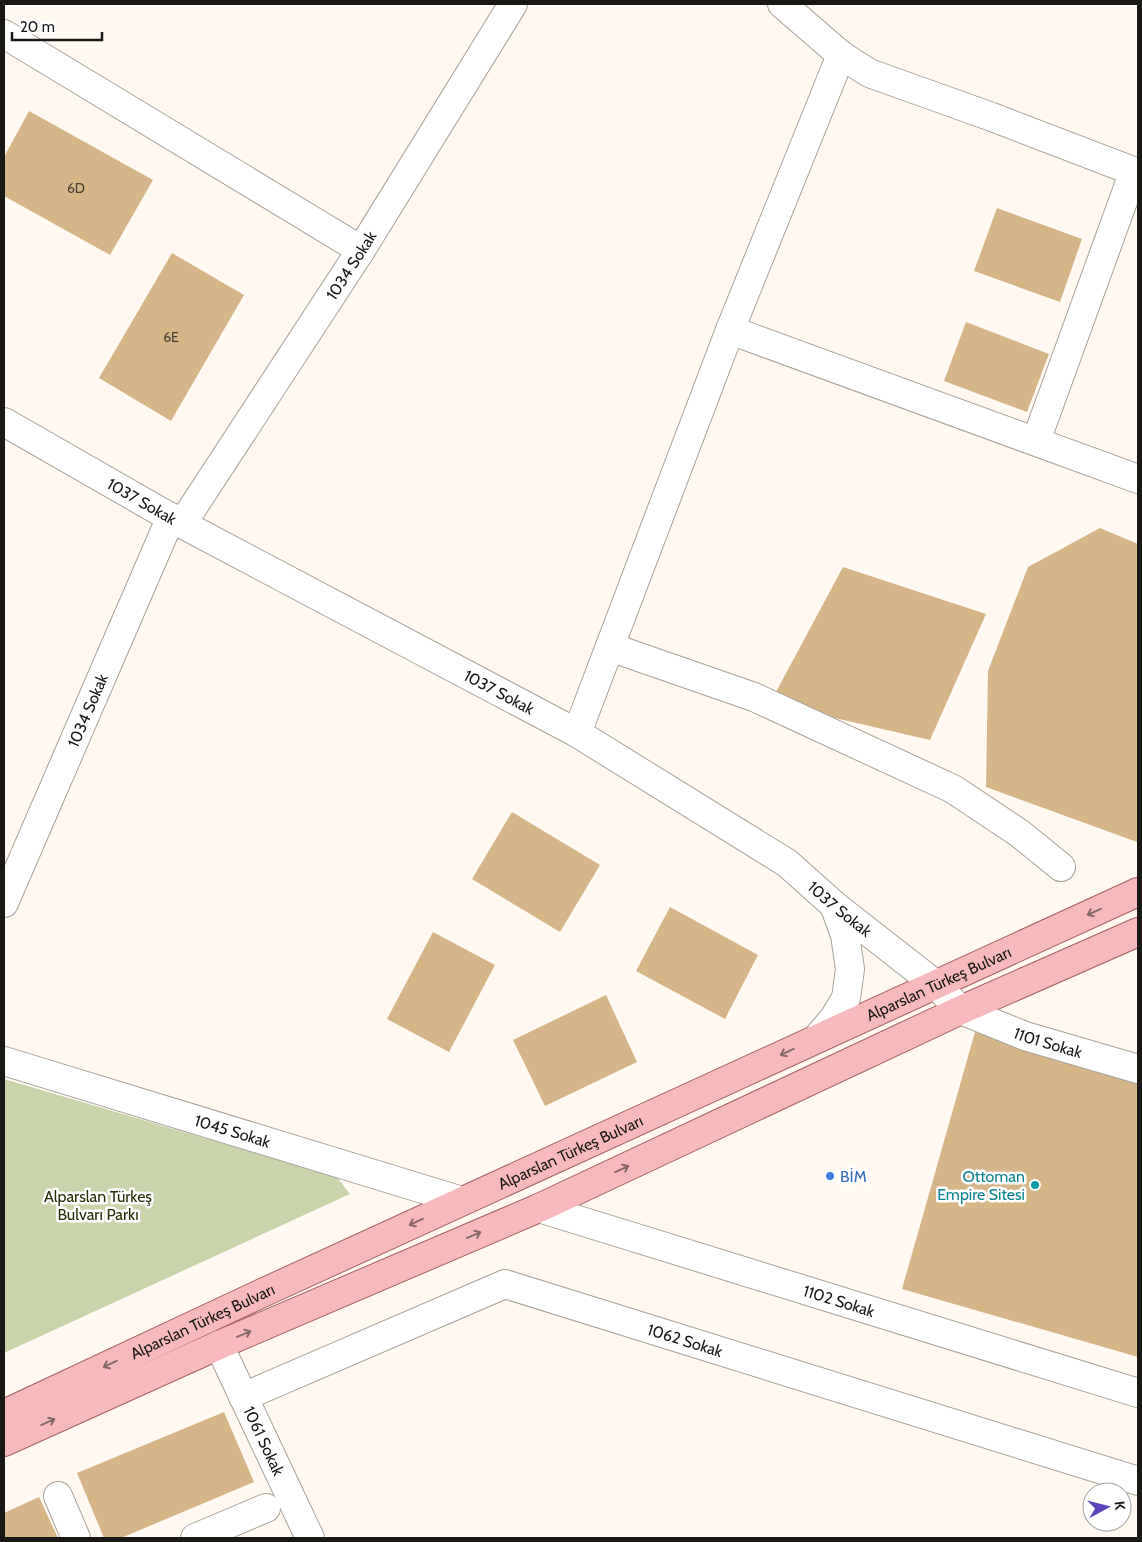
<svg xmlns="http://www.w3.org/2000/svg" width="1142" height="1542" viewBox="0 0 1142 1542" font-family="Cabin,sans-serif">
<rect width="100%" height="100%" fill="#fff9f1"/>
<path fill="#cad4ab" d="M4,1079l333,98 13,17 -346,159z"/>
<path fill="#d6b689" d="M29,111l124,69 -43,75 -106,-59v-39z
M997,208l85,31 -22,63 -86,-31z
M172,253l72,42 -73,126 -72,-43z
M966,322l83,32 -22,58 -83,-31z
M1100,528l38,16v298h-1l-151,-55 2,-116 40,-104z
M843,567l143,47 -56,126 -160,-37z
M512,812l88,53 -40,67 -88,-53z
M670,907l88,48 -33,64 -89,-48z
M433,932l62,33 -46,87 -62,-33z
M606,995l31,67 -92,44 -32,-66z
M975,1032l163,50v275l-236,-68z
M224,1412l30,70 -133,56h-17l-27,-65z
M39,1497l19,41h-54v-25z"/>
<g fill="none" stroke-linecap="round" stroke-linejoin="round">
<defs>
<g id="minor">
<path d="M782,4l59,51 28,18 123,44 146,56"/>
<path d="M4,34l357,216"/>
<path d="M730,330l408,149"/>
<path id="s1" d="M4,422l178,102 395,209 210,130 47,42 101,79 26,26 64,26 113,33"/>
<path d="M1036,441l98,-270"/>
<path id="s2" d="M182,524l179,-274 152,-246"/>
<path d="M610,647l144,50 199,92 66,44 42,34"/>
<path d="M577,733l153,-403 111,-275"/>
<path id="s3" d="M4,903l167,-386"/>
<path d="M818,1037l16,-19 12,-20 4,-29 -5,-34 -11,-30"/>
<path id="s4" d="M4,1061l458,140"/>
<path id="s5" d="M539,1208l599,185"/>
<path id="s6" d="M219,1345l91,193"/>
<path id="s7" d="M243,1397l262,-113 633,197"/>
<path d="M58,1496l18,42"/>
<path d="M195,1538l71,-30"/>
</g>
<g id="major">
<path id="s8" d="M4,1414l256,-120 878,-402"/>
<path d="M4,1442l215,-97 320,-137 422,-198 177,-78"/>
</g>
</defs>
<use href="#minor" stroke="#a8a29a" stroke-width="30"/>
<use href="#major" stroke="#a66264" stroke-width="30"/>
<use href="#minor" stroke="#fff" stroke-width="28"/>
<use href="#major" stroke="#f7b9bc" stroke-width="28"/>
</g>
<defs><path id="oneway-shaft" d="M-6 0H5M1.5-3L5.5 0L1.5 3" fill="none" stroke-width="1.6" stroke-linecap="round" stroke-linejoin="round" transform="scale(1.25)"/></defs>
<g stroke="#886868">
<use href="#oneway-shaft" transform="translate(1094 912) rotate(156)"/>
<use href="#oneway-shaft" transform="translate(787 1052) rotate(155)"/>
<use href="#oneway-shaft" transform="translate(622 1169) rotate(-25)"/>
<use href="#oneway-shaft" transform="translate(416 1222) rotate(155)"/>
<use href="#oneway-shaft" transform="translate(474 1235) rotate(-23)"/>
<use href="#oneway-shaft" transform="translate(244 1334) rotate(-23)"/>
<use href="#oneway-shaft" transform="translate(110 1364) rotate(155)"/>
<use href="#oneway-shaft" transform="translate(48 1422) rotate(-24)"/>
</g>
<circle fill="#3f7fe0" stroke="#fff" stroke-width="2" cx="830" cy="1176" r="5"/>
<circle fill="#0f9aa8" stroke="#fff" stroke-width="2" cx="1035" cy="1185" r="5"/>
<g text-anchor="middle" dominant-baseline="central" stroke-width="5" stroke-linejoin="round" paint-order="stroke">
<g font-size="14" fill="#494032">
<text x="76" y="188">6D</text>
<text x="171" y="337">6E</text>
</g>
<g font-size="16" fill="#1a1815" stroke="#fff">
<text stroke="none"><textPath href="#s2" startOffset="309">1034 Sokak</textPath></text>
<text stroke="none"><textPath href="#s1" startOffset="159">1037 Sokak</textPath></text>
<text stroke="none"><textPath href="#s1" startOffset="564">1037 Sokak</textPath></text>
<text stroke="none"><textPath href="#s3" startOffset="210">1034 Sokak</textPath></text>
<text stroke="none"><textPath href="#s1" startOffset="969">1037 Sokak</textPath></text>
<text stroke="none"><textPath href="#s8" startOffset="1029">Alparslan Türkeş Bulvarı</textPath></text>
<text stroke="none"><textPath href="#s1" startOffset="1220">1101 Sokak</textPath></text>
<text stroke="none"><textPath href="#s4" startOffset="239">1045 Sokak</textPath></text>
<text stroke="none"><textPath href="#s8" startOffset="624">Alparslan Türkeş Bulvarı</textPath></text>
<text stroke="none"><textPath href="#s5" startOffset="314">1102 Sokak</textPath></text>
<text stroke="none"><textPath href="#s8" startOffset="219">Alparslan Türkeş Bulvarı</textPath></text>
<text stroke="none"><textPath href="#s7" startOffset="474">1062 Sokak</textPath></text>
<text stroke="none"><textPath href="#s6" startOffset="106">1061 Sokak</textPath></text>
</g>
<g font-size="16" fill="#366cbe" stroke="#fff" text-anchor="start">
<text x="840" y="1176">BİM</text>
</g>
<g font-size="16" fill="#0d838f" stroke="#fff" text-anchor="end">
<text x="1025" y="1176">Ottoman<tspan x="1025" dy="18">Empire Sitesi</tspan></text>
</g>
<g font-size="16" fill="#293007" stroke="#fff">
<text x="98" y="1196">Alparslan Türkeş<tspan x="98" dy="18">Bulvarı Parkı</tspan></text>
</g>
</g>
<rect width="1142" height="1542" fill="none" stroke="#1a1815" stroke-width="10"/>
<g transform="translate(1107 1507) rotate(83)"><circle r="24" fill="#ffffff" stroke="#a3a3a1"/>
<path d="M0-4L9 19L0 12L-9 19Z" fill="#5e45be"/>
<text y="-8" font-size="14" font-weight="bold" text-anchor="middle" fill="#1a1815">K</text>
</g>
<path d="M12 32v8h90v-8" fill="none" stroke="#1a1815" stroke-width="2.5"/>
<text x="20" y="32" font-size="15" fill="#1a1815" stroke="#ffffff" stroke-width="4" paint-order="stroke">20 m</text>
</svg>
